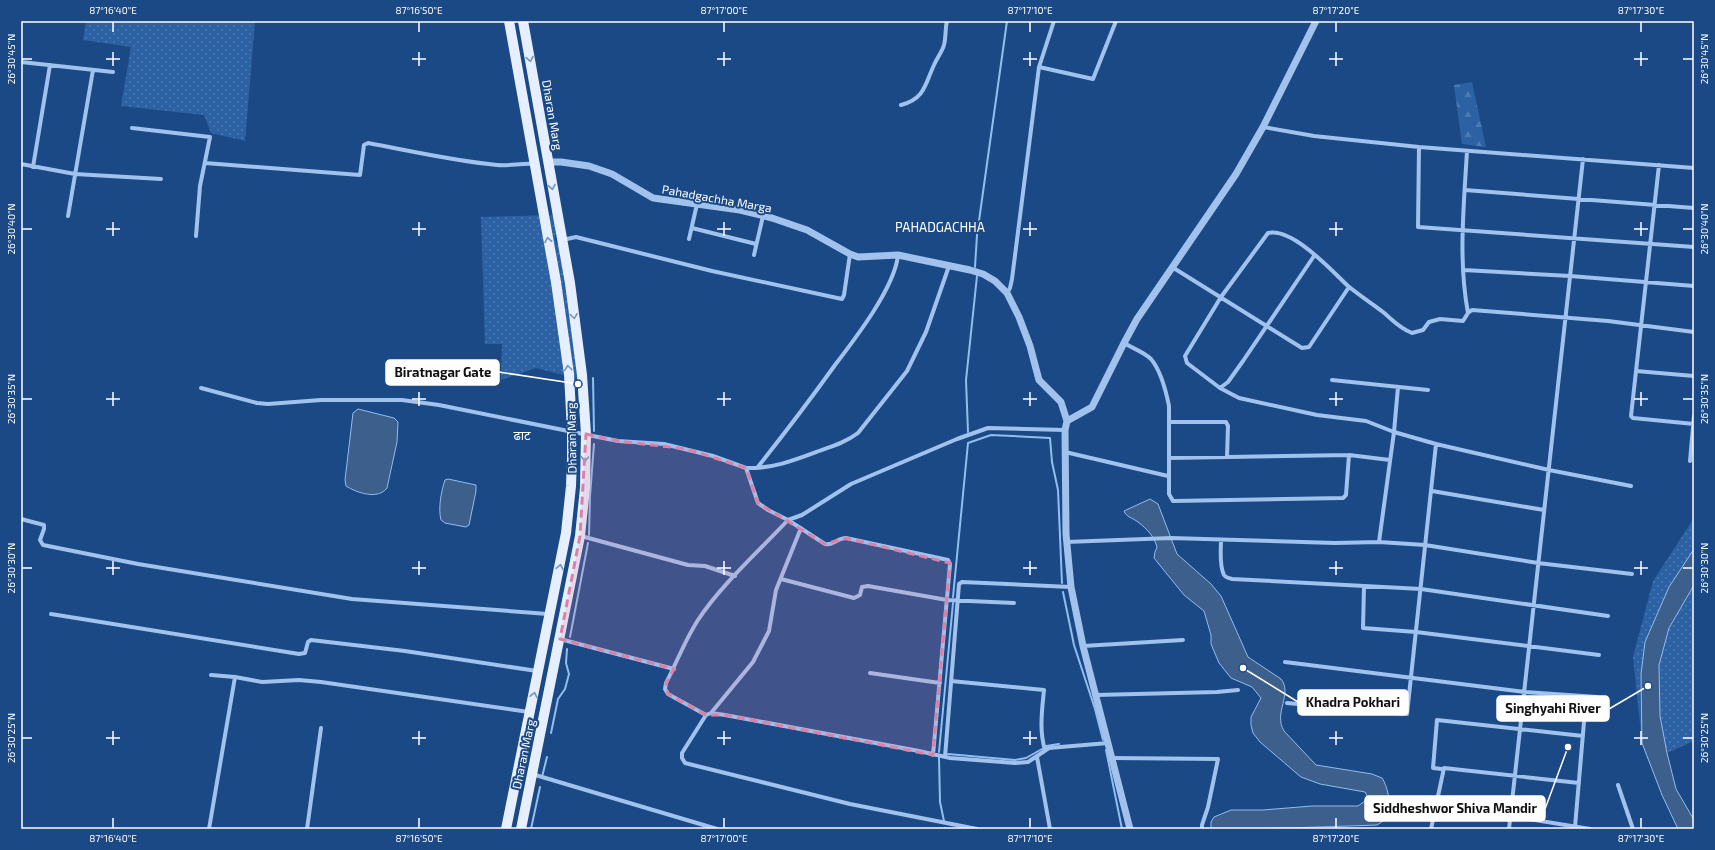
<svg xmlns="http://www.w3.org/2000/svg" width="1715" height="850" viewBox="0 0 1715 850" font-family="'Exo 2','Noto Sans Devanagari',sans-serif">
<defs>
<pattern id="grass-dots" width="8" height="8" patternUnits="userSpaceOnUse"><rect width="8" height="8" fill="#2c62a3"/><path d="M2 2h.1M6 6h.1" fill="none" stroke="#4c7ab1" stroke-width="1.8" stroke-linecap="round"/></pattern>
<pattern id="forest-firs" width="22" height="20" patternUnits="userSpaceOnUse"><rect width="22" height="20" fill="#2c62a3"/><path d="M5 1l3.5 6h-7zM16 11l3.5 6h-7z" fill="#4c7ab1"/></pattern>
</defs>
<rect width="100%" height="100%" fill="#1a4985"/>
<path fill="url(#grass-dots)" d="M86,21h169l-10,120 -34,-8 -7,-18 -83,-9 10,-59 -48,-7z
M557,215l-2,24 12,27 16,114 -47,-12 -35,12 1,-36h-17l-4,-127z
M1694,518v31l-25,38 -28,87 1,69 -9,-86 20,-76z
M1694,585v156l-27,12 -7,-37 -1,-52 10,-36z"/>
<path fill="url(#forest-firs)" d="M1472,82l14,65 -24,-3 -8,-59z"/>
<path fill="#3c5f8b" stroke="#93bdee" d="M358,409l36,9 4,4 -1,20 -10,46c-9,12 -30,5 -41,-2l-1,-6 8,-67z
M448,479l28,6v6l-7,34 -3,2 -21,-4 -4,-3c-3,-12 0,-28 4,-40z
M1150,499l8,5 19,50 34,30 10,12 27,61 33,22c12,15 -8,34 3,52l32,34 56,9 10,4c6,9 11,30 3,41 -1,2 -5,4 -8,6 -55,2 -111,4 -166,4v-7l3,-5 17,-7h32l49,-4h46l7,-5 2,-5 -2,-4 -45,-8 -19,-7 -41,-35 -7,-9 -2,-8v-8l10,-19 -9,-11 -21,-9 -12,-15 -8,-19v-9l-7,-24 -20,-16 -30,-37 1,-6 2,-5c-3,-11 -10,-18 -19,-25 -5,-4 -12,-5 -14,-11z
M1694,549v36l-25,43 -10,37 1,51 7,37 9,36 18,31v9h-16l-16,-34 -20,-52 -1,-69 4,-32 24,-55z"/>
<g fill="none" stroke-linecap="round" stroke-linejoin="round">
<path stroke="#93bdee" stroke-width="2" d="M975,267l2,-32 30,-214
M593,378l1,53
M968,432l-2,-52 11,-104
M589,535l1,-39 4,-52
M1063,592l11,53 21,64 8,31
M953,597l15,-154 23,-8 59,3 2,24 6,28 4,93
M570,637l18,-94
M551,733l7,-34 7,-10 4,-15 -3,-11 1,-14
M1046,746l13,-2
M1106,750l16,79
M939,752l14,-149
M948,754l67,6 11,-2 16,-9
M939,758l1,44 4,19
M542,777l5,-20
M945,828v1
M531,829l9,-42"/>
<path stroke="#a0c2ec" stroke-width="4" d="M21,62l92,10
M1039,67l54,12 23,-58
M901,105c24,-6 24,-21 33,-40 3,-7 8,-13 10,-20 2,-7 1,-16 3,-24
M1263,127l51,9 105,11 275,21
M132,128l78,9 -10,49 -4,50
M1419,147l-1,80 276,20
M1467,151c-3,53 -9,109 1,162
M205,163l155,12 4,-30 4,-2c43,8 86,18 129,22 13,1 25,-2 37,-1
M21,164l54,10 86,5
M1659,165l-28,251 2,2 61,6
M33,167l17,-102
M1465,190l229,18
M68,216l25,-146
M692,228l64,16
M689,239l8,-35
M562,240l14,-3 136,34 130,28 2,-4 6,-41
M754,255l9,-39
M1172,267l130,81 7,-1 40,-60
M1464,270l106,6 124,10
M1007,293l3,-5 2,-9 27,-212 15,-46
M1124,343c8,5 20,9 27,16 10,12 15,32 18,47v88l4,7 170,-3 3,-3 3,-40
M1636,371l58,5
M1332,380l96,10
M201,388l56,15 11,1 53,-4h81l37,5 179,36 46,3 49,12 33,12 12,35 10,7 20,10 14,-5 49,-31 106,-45 31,-11 77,2
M1220,388l8,-6 15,-21 71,-105
M1169,422h57l2,4 -1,31
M1065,452l103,24
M1169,458l180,-3 41,5
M1690,461l4,-45
M746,468c26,1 49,-8 73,-17 14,-5 27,-9 39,-18l49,-62 19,-39 23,-66
M757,468c27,-34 53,-68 78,-103 20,-26 60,-78 63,-110
M1631,486l-82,-16 -113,-26 -42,-12 -28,-11 -49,-6 -78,-17 -19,-10 -33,-25 -2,-7 36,-59 47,-64c24,-6 63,37 80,53 11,9 23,17 35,26 11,9 15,15 29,21l11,-3 6,-8 11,-3 23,2 5,-8 4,-3 136,11 86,11
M1432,491l112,19
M21,519l23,6v4l-4,11 3,5 95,19 214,35 196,15
M581,536l107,29 17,1 30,10
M1221,540c0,10 -2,25 3,35 2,3 5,3 8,4l189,10 187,27
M1066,542l105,-4 164,5 44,-1 46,3 113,18 94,11
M1379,542l15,-110 4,-45
M781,579l73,19 6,-3 2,-8 6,-1 79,14 67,3
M1364,587l-1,41 53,4 183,23
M51,614l248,40 6,-1 3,-11 3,-2 94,11 132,20
M560,639l114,30
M1083,646l100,-6
M1285,662l240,30 72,5
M870,673l70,10
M211,675l24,2 27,5 37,-2 22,2 208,30
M951,681l93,9c-2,20 -5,41 1,60
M1096,695l121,-3 21,-2
M1287,703l120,11 29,-270
M711,713l42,-51 16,-31 7,-41 25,-62
M706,715l-24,38v5l3,5 165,41 127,25
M933,755l17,-191 -2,-4 -102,-22c-9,0 -13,8 -21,6l-37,-24c-29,31 -67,65 -90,100 -13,20 -21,42 -32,63l-1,6 3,5 38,21 5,-2 14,2 194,36 31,7 65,5 13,-1 21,-14 59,-5
M945,757l14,-173 3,-2 109,5
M1037,757l13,72
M1112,758l106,1 -10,48 -6,18v4
M1442,769l-9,-1 4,-48 146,16
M532,774l185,55
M1618,785l15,44
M1436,804l154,25
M1575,827l9,-105
M209,829l26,-152
M307,829l14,-101
M1431,829l13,-61 135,15
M1509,829l74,-670"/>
<path stroke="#a0c2ec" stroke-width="7" d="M548,164l4,-2h9l28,4 23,8 41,24 87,12 32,8 35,12 43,24 8,3 40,-2 72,15 13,4 12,7 12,12 12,24 11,29 9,34 22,22 6,19 -2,9 1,104 5,53 12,59 47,183
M1067,421l25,-14 32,-64 13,-24 99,-145 27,-47 53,-106"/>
<path stroke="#e5efff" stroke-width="10" d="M506,829l60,-296 5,-47 1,-28v-27l-3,-57 -13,-92 -47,-261
M521,829l59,-293 5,-48 1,-54 -4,-59 -12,-92 -47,-262"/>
</g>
<defs><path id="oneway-chevron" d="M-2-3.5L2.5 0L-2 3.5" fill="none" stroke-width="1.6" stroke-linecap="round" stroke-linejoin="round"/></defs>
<g stroke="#7594bc">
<use href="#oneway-chevron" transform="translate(530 59) rotate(80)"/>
<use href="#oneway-chevron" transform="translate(552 187) rotate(80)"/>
<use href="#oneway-chevron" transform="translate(548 240) rotate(-101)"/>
<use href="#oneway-chevron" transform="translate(574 316) rotate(82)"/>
<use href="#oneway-chevron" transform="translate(568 368) rotate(-97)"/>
<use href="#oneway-chevron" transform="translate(585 459) rotate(91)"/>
<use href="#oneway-chevron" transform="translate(560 567) rotate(-79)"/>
<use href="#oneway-chevron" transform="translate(534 695) rotate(-78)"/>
</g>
<path fill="#dd80a5" fill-opacity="0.2" stroke="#dd80a5" stroke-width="3" stroke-dasharray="8 5" stroke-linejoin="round" d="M586,434l32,7 69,8 59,19 12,35 67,41 21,-6 104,25 -17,192 -208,-40h-19l-38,-21 -2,-11 8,-14 -114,-30 20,-103z"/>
<path fill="none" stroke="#fff" stroke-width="1.5" d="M113,22v10M419,22v10M724,22v10M1030,22v10M1336,22v10M1641,22v10M113,52v14M419,52v14M724,52v14M1030,52v14M1336,52v14M1641,52v14M22,59h10M106,59h14M412,59h14M717,59h14M1023,59h14M1329,59h14M1634,59h14M1683,59h10M113,222v14M419,222v14M724,222v14M1030,222v14M1336,222v14M1641,222v14M22,229h10M106,229h14M412,229h14M717,229h14M1023,229h14M1329,229h14M1634,229h14M1683,229h10M113,392v14M419,392v14M724,392v14M1030,392v14M1336,392v14M1641,392v14M22,399h10M106,399h14M412,399h14M717,399h14M1023,399h14M1329,399h14M1634,399h14M1683,399h10M113,561v14M419,561v14M724,561v14M1030,561v14M1336,561v14M1641,561v14M22,568h10M106,568h14M412,568h14M717,568h14M1023,568h14M1329,568h14M1634,568h14M1683,568h10M113,731v14M419,731v14M724,731v14M1030,731v14M1336,731v14M1641,731v14M22,738h10M106,738h14M412,738h14M717,738h14M1023,738h14M1329,738h14M1634,738h14M1683,738h10M113,818v10M419,818v10M724,818v10M1030,818v10M1336,818v10M1641,818v10"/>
<g text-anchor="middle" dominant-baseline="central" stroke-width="4" stroke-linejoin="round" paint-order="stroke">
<g font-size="12" fill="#fff" stroke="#1a4985">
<text transform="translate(553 115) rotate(80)">Dharan Marg</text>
<text transform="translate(717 198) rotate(10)">Pahadgachha Marga</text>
<text transform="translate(571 438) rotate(-91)">Dharan Marg</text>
<text transform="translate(523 754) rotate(-78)">Dharan Marg</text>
</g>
<g font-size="13" fill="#fff" stroke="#1a4985">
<text x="940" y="227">PAHADGACHHA</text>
<text x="522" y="435">ढाट</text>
</g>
</g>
<path fill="none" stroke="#fff" stroke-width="1.5" d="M578 384L499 372M1243 668L1298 702M1648 686L1609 709M1568 747L1545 809"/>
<g fill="#fff" stroke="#1a4985" stroke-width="1.5">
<circle cx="578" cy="384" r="4"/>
<circle cx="1243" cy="668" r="4"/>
<circle cx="1648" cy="686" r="4"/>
<circle cx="1568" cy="747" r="4"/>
</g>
<g fill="#fff" stroke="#fff" stroke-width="1.5">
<rect x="386" y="360" width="113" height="25" rx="4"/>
<rect x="1298" y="690" width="110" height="25" rx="4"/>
<rect x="1497" y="696" width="112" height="25" rx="4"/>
<rect x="1365" y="796" width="180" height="25" rx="4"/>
</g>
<g font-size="13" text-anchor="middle" font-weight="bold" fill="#111">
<text x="443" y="377">Biratnagar Gate</text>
<text x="1353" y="707">Khadra Pokhari</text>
<text x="1553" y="713">Singhyahi River</text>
<text x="1455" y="813">Siddheshwor Shiva Mandir</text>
</g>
<rect width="1715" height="850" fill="none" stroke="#1a4985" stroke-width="44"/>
<rect x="22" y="22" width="1671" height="806" fill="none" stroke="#fff" stroke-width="1.5"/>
<g font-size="10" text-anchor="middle" fill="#fff">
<text x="113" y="14">87°16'40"E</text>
<text x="419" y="14">87°16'50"E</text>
<text x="724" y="14">87°17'00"E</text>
<text x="1030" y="14">87°17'10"E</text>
<text x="1336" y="14">87°17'20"E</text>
<text x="1641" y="14">87°17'30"E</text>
<text transform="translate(11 59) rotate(-90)" y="4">26°30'45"N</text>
<text transform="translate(1704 59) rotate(-90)" y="4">26°30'45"N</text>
<text transform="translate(11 229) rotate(-90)" y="4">26°30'40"N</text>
<text transform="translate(1704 229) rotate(-90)" y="4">26°30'40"N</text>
<text transform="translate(11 399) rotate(-90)" y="4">26°30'35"N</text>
<text transform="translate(1704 399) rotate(-90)" y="4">26°30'35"N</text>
<text transform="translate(11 568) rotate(-90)" y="4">26°30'30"N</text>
<text transform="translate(1704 568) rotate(-90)" y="4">26°30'30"N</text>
<text transform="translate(11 738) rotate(-90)" y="4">26°30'25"N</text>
<text transform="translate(1704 738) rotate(-90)" y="4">26°30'25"N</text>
<text x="113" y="842">87°16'40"E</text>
<text x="419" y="842">87°16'50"E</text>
<text x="724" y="842">87°17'00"E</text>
<text x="1030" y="842">87°17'10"E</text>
<text x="1336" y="842">87°17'20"E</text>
<text x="1641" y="842">87°17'30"E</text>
</g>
</svg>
